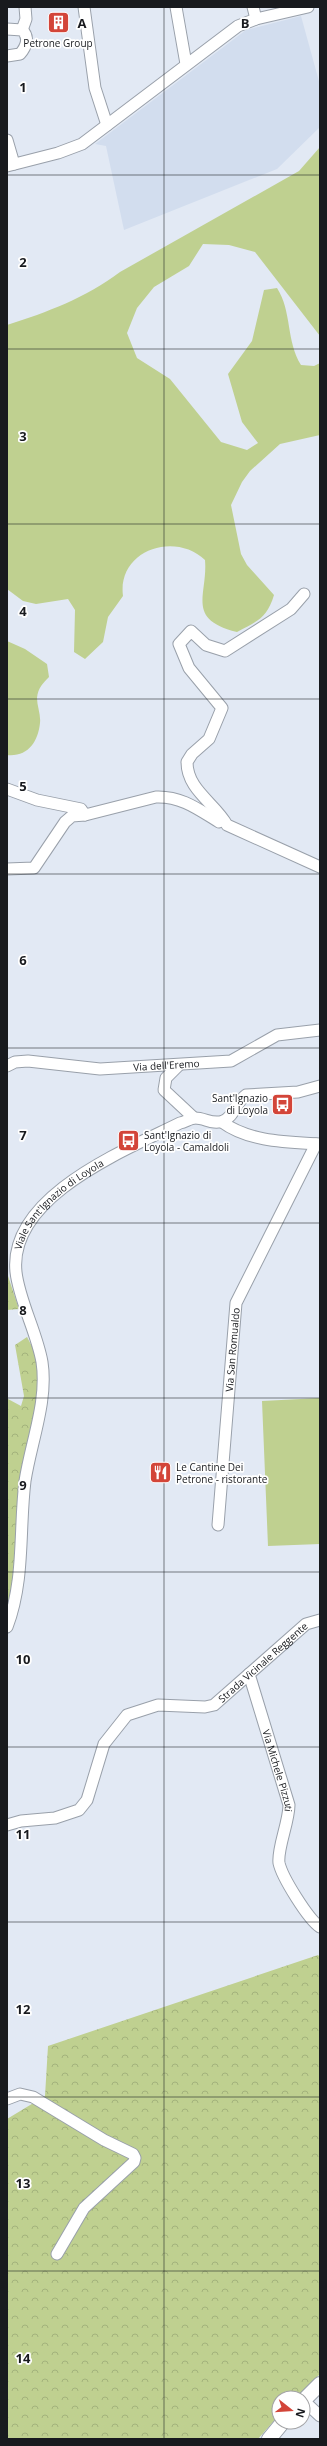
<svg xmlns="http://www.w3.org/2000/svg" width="327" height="2446" viewBox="0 0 327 2446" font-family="'Open Sans',sans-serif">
<defs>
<pattern id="park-crowns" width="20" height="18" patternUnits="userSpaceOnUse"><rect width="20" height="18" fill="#bfd090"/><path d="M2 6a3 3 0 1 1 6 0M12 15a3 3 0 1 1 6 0" fill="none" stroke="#a3b27c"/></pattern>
</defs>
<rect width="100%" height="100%" fill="#e2e9f4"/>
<path fill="#d2ddee" d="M301,16l19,69v42l-43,42 -153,61 -18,-84 -11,-2 151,-114z"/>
<path fill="#bfd090" d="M320,147v189l-65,-84 -26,-7 -26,-1 -14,22 -35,21 -17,21 -10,25 10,25 33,21 51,63 26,8 11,-7 -16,-21 -14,-48 24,-33 12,-51 13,-2c15,23 9,53 24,77l13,1 6,-3v72l-40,9 -30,27 -8,11 -11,23 10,49 6,11 27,30c-7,23 -16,26 -37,37 -52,-13 -29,-37 -32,-72 -30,-29 -88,-10 -82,36l-15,21 -5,25 -18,17 -11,-7 1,-42 -7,-11 -32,5 -13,-3 -16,-12v-264c41,-13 78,-27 113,-53l179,-101z
M7,641l18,8 22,15 2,13c-6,6 -11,11 -12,21 0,8 4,17 3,25 -2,19 -12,34 -33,32z
M320,1398v146l-52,2 -6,-145z"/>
<path fill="url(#park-crowns)" d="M7,1273l12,36 -12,1z
M27,1337l9,17 3,33 -19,96 -8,107 -5,22v-217l1,4 13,7 3,-10 -9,-51z
M318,1955l2,2v417l-24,24h-17v17l-21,24h-251v-320l38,-23 3,-50z"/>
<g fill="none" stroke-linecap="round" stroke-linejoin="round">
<defs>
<g id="minor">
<path d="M84,7l11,81 12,37"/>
<path d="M176,7l10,57"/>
<path d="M253,7l3,12"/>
<path d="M7,29l15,1c8,7 4,17 -2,24l-13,2"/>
<path d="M22,30l4,-11 -1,-12"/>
<path d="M7,140l7,24"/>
<path d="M7,166l51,-13 24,-9 156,-118 18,-7 52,-12"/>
<path d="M304,594l-13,15 -66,42 -19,-6 -15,-14 -12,13 10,24 33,40 -13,31 -17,15 -5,8c0,28 28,41 40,63l93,42"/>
<path d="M7,789l30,11 44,9 4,6 71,-18c25,-1 42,12 63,25"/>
<path d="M7,869l27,-1 31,-46 7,-6 13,-1"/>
<path d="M179,1065l-13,13 -2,12 30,28"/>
<path id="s1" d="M7,1066l8,-4 13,-1 72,8 131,-8 46,-26 43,-5"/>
<path d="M222,1122c27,20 66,20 98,22"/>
<path id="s2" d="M218,1525l18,-222 80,-159"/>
<path id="s3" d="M7,1627c18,-47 12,-98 18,-146 6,-39 23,-80 17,-119 -5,-29 -23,-62 -26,-90 -8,-76 110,-122 164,-149 5,-1 11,-5 15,-5 10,0 18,7 28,3 11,-4 13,-19 23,-26l52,-3 22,-6"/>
<path id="s4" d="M249,1674l40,131c0,17 -12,44 -10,58 3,14 29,56 41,64"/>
<path id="s5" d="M7,1825l14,-4 34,-3 24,-8 8,-10 17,-56 23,-29 31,-10 47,2 9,-2 92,-81 14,-4"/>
<path d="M7,2099l13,-5 13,3 71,43 29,14 2,4 -1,4 -50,46 -27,46"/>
<path d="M304,2401l16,15"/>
</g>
<path id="tertiary" d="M303,2401l17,-17
M269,2439l14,-17"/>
</defs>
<use href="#minor" stroke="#99a0aa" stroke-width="13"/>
<use href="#tertiary" stroke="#99a0aa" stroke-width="16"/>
<use href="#minor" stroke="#fff" stroke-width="11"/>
<use href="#tertiary" stroke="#fff" stroke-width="14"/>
</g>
<path fill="none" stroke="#181a1e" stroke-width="1" stroke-opacity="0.55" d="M164,7v2432M7,175h313M7,349h313M7,524h313M7,699h313M7,874h313M7,1048h313M7,1223h313M7,1398h313M7,1572h313M7,1747h313M7,1922h313M7,2097h313M7,2271h313"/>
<defs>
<symbol id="building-square" viewBox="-11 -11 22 22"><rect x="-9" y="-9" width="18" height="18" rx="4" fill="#d34539" stroke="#fff"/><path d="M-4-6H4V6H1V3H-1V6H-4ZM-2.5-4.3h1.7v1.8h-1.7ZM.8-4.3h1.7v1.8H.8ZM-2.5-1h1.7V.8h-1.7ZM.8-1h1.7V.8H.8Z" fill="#fff"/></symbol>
<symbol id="bus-square" viewBox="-11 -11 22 22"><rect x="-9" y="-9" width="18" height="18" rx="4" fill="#d34539" stroke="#fff"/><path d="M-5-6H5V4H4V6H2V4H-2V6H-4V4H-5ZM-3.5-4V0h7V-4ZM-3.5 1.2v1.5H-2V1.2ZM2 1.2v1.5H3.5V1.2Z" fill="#fff"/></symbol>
<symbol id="restaurant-square" viewBox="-11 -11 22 22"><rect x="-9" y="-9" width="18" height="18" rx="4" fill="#d34539" stroke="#fff"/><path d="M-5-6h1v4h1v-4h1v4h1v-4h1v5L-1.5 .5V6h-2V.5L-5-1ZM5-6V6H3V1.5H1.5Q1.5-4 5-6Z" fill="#fff"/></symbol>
</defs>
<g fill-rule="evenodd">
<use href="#building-square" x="46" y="10" width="25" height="25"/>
<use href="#bus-square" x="270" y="1092" width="25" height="25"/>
<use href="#bus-square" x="116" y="1128" width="25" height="25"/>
<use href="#restaurant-square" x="148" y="1460" width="25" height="25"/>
</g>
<g text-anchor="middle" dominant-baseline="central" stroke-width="3.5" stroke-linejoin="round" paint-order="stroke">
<g font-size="10" fill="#181a1e" stroke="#fff" text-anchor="start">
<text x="58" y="43" text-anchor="middle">Petrone Group</text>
<text x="268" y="1098" text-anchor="end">Sant'Ignazio<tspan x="268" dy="12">di Loyola</tspan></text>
<text x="144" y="1135">Sant'Ignazio di<tspan x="144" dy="12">Loyola - Camaldoli</tspan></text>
<text x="176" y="1467">Le Cantine Dei<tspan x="176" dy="12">Petrone - ristorante</tspan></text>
</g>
<g font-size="10" fill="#181a1e" stroke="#fff">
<text stroke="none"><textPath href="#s1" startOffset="161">Via dell'Eremo</textPath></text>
<text stroke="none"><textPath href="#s3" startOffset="448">Viale Sant'Ignazio di Loyola</textPath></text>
<text stroke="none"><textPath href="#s2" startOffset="176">Via San Romualdo</textPath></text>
<text stroke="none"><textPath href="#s5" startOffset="336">Strada Vicinale Reggente</textPath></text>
<text stroke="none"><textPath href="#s4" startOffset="101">Via Michele Pizzuti</textPath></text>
</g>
</g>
<g font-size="13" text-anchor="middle" font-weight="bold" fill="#181a1e" stroke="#fff" stroke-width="3.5" stroke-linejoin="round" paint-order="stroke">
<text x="82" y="28">A</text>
<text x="245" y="28">B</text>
<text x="23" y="92">1</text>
<text x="23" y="267">2</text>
<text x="23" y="441">3</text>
<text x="23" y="616">4</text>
<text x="23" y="791">5</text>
<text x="23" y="965">6</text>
<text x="23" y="1140">7</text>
<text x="23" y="1315">8</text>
<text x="23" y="1490">9</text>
<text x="23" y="1664">10</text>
<text x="23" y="1839">11</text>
<text x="23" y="2014">12</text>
<text x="23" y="2188">13</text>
<text x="23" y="2363">14</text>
</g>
<rect width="327" height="2446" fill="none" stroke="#181a1e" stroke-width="16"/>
<g transform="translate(291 2410) rotate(107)"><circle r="19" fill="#ffffff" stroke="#a3a3a5"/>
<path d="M0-3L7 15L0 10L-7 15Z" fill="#d34539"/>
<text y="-6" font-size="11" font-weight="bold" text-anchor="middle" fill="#181a1e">N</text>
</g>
</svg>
